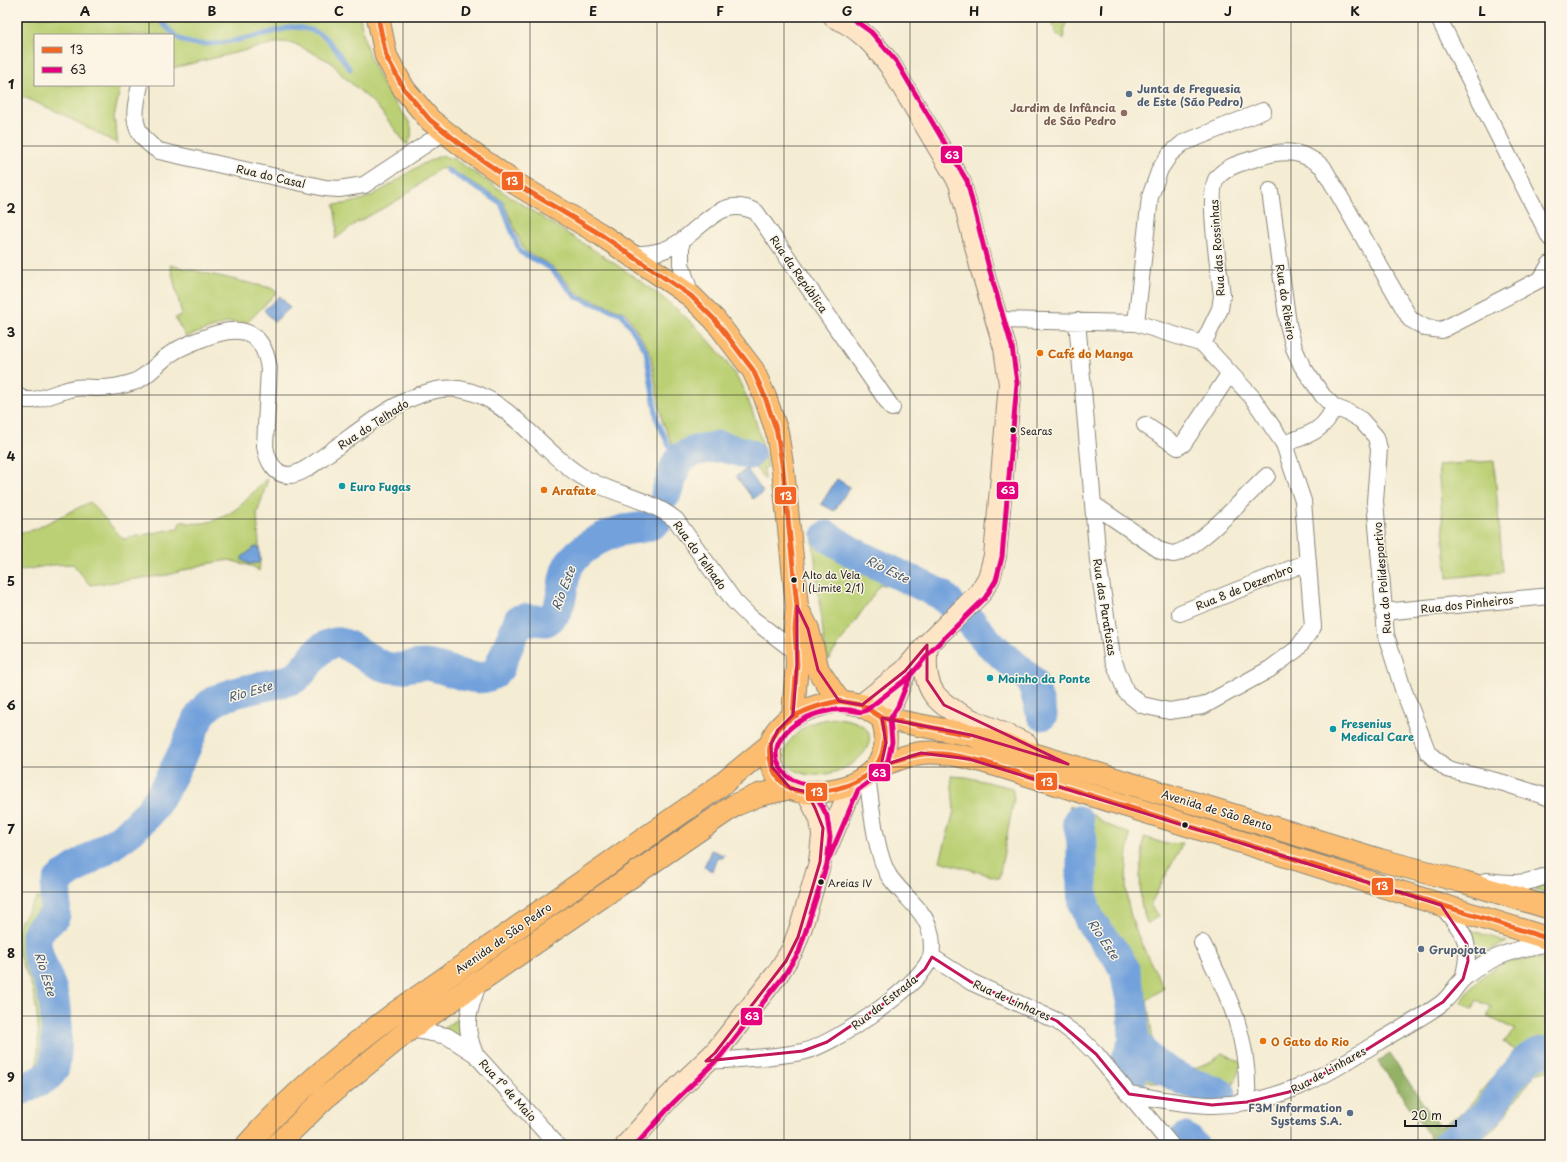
<svg xmlns="http://www.w3.org/2000/svg" width="1567" height="1162" viewBox="0 0 1567 1162" font-family="'Playpen Sans',sans-serif">
<rect width="100%" height="100%" fill="#fcf5e5"/>
<filter id="ink" filterUnits="userSpaceOnUse"><feTurbulence type="fractalNoise" baseFrequency=".025" numOctaves="2"/><feDisplacementMap in="SourceGraphic" scale="8" xChannelSelector="R" yChannelSelector="G"/><feConvolveMatrix kernelMatrix="1 2 1 2 8 2 1 2 1" color-interpolation-filters="sRGB"/></filter>
<filter id="wash" filterUnits="userSpaceOnUse"><feTurbulence type="fractalNoise" baseFrequency=".012" numOctaves="4" result="noise"/><feDisplacementMap in="SourceGraphic" scale="16" xChannelSelector="R" yChannelSelector="G"/><feGaussianBlur stdDeviation="0.9" result="paint"/><feColorMatrix in="noise" values="0 0 0 0 0 0 0 0 0 0 0 0 0 0 0 0 0 1.4 0 .05"/><feComposite in="paint" operator="in"/></filter>
<g filter="url(#wash)">
<rect width="100%" height="100%" fill="#f4ecd3"/>
<path fill="#bbd074" stroke="#6c7648" d="M17,17h343c5,33 14,55 32,82 5,8 13,15 17,23 4,7 3,16 -2,23l-31,-40 -33,-29 -12,-14 -38,-19 -13,-1 -107,26v-33h-138v50h86l-7,32 4,27 -58,-31 -43,-19z
M1062,17h5l-4,22 -9,-7 2,-3 -5,-4z
M441,156l13,3c40,27 79,53 119,78 60,38 122,76 161,136 18,28 26,62 34,94l-4,1 1,12 -15,-19 -3,-1 4,-10c-25,-11 -48,-9 -71,4l-8,-10 -10,-24 -12,-68 -24,-39 -48,-19 -25,-27 -29,-17 -21,-49 -55,-33 -9,1 -39,30 -44,24 -21,16 2,-12 -3,-22c49,-3 65,-34 107,-49z
M170,265l101,23 6,4 -30,31 -18,-1 -43,15 -11,-19 7,-3z
M1494,461l9,111 -56,6 -9,-113z
M268,479l-11,35 3,47 -1,10 -5,-4 -25,-7 -24,4 -37,11 -78,10 -17,-21 -21,1 -35,6v-38l16,-3 57,-28 33,37 55,-11 3,-7c20,7 44,-2 60,-16 10,-9 16,-19 27,-26z
M812,533c22,16 46,30 71,42 21,10 44,17 64,30l-4,5 -36,-18 -26,-8 -53,76 -4,-18z
M836,718c70,6 16,66 -31,56 -6,-2 -15,-5 -18,-11 -10,-16 13,-34 25,-40 8,-3 16,-4 24,-5z
M951,776l15,1 46,11 2,10 -15,80 -59,-17 14,-50z
M1069,806l23,8 13,10 25,10c-2,17 -4,34 -4,52 1,36 22,71 38,102l-17,12 8,54 28,18 28,-10 12,-9 19,10 -10,24 -8,7c-19,1 -80,-11 -96,-20 -7,-3 -10,-10 -14,-16l8,-12 -4,-77 -29,-41 -12,-7 -6,-24 3,-67z
M1144,837l22,7 17,-1 -33,62 8,11 -11,8 -6,-21 -1,-27z
M1550,883v12l-16,-5 2,-3z
M37,898l15,1 -3,17 -12,8 -6,9v13l19,59 2,55 -3,9 -13,9c3,-28 4,-62 -4,-90 -5,-18 -19,-36 -15,-56 2,-12 13,-24 20,-34z
M1470,930l37,12 -31,14 -1,-12z
M1536,958l14,2v88c-23,0 -40,22 -52,40 -5,7 -8,15 -12,21 -8,11 -21,18 -33,24l-7,-10 18,-11 51,-62 -12,-8 13,-12 -29,-14 4,-9 -14,-7 -4,9 -12,-7c24,-33 34,-40 75,-44z
M461,1016l1,22 -21,-8z
M1550,1055v14l-14,4 -40,54 -24,18 -7,-10c9,-6 19,-12 26,-21 20,-23 25,-53 59,-59z"/>
<path fill="#94b266" stroke="#586741" d="M1390,1054l49,73 7,-4 7,10 -14,12h-15l6,-8 -52,-76z
M1192,1128l15,16 2,1h-9l-15,-15z"/>
<path fill="#72a1db" stroke="#475e7c" d="M280,296l10,12 -16,14 -10,-12z
M747,469l16,23 -10,7 -17,-23z
M837,479l13,8 -16,24 -13,-7z
M255,547h4l1,14 -2,2 -9,1 -7,-4v-3z
M711,850l13,5 -1,3 -5,-2 -6,15 -8,-4z"/>
<g fill="none" stroke-linecap="round" stroke-linejoin="round">
<path stroke="#72a1db" stroke-width="5" d="M156,17c10,8 18,21 31,25 24,8 80,-9 106,-15 34,2 38,17 57,42
M447,170l54,33 19,49 30,16 26,29 46,17 24,37 11,69 11,24 12,14"/>
<path stroke="#72a1db" stroke-width="31" d="M666,494l10,-29 4,-7 14,-7 25,-5 30,8
M827,536l25,16 90,43 7,7
M970,621l18,21 44,39 10,34
M1078,821l4,20v47l2,17 6,16 27,35 8,14 8,41 1,30 20,23 29,16 38,14
M1131,1077l-6,-14 9,-22
M17,1092c13,-8 30,-10 37,-24 4,-19 3,-58 -2,-77 -4,-15 -20,-39 -15,-56 2,-8 13,-12 18,-20l1,-27 3,-8c33,-26 75,-42 98,-79 11,-17 20,-36 29,-54 6,-13 10,-30 21,-40 17,-17 65,-20 88,-29 15,-11 19,-32 40,-35 13,-2 34,18 48,23 18,6 26,-2 42,-1 23,1 57,26 74,3l20,-48 6,-1 21,2c23,-13 11,-45 27,-62 12,-13 30,-23 47,-28 14,-4 29,-1 39,-13
M1185,1138l8,7
M1447,1145l42,-34 19,-30 21,-23 9,-5 12,-2"/>
</g>
</g>
<g filter="url(#ink)">
<g fill="none" stroke-linecap="round" stroke-linejoin="round">
<defs>
<path id="street" d="M1438,17l112,221
M140,85c-7,30 -10,48 19,66l166,37 14,1 25,-4 80,-53
M1270,191l18,133 6,24 8,18 21,30 11,11 15,6 12,7 15,17 3,12 -4,52 11,134 17,54 25,64 19,16 57,14 46,15
M681,241v23l10,32
M628,254c19,1 36,-1 53,-13 24,-17 42,-46 75,-29l136,196
M996,320l140,3 67,21 49,53 32,47 19,57 10,126 -16,22 -27,20 -67,37 -34,5 -27,-6 -16,-13 -14,-35 -14,-96 -21,-240
M1136,323l14,-126 10,-28 10,-15 13,-11 80,-32
M1203,344l17,-35 2,-13c-2,-20 -16,-105 -5,-118 11,-14 29,-16 46,-22 23,-7 40,-5 60,11l87,152 16,9 16,2 99,-51 9,-15
M17,396l9,4h7c14,-2 27,-9 41,-12 8,-1 16,0 24,0 12,0 24,-2 36,-6 15,-6 22,-18 35,-27 9,-7 20,-11 30,-15 35,-15 63,-16 70,28l-4,78c2,13 9,30 25,29 13,-1 27,-14 37,-21 33,-23 68,-55 109,-64 59,-13 98,56 142,84 30,20 70,23 98,46l58,81 16,16 47,36
M1145,425l33,22 5,-3 47,-71
M1284,444c23,-9 40,-12 50,-37
M1093,504l68,47c4,1 9,3 12,3 23,-3 76,-61 94,-78
M1383,612l167,-16
M1180,613l128,-51
M1486,881c25,3 40,4 64,-7
M1441,905c24,29 32,36 22,74
M1202,943c28,54 48,97 45,159
M932,957l39,25 86,39 22,16 17,17 75,91
M410,1029l37,7 28,18 82,91
M475,1054c-13,-32 -6,-42 4,-73
M706,1061c31,-2 65,-3 96,-9 32,-7 115,-64 128,-93 3,-6 2,-21 0,-27 -3,-20 -30,-39 -41,-56 -14,-23 -18,-73 -22,-100
M1129,1094c27,4 56,11 84,11 65,-1 108,-27 162,-61 22,-14 46,-25 67,-41 9,-7 14,-18 22,-25 25,-22 55,-30 86,-35"/>
<path id="secondary" d="M835,17c24,10 40,28 55,48l70,118 22,87 23,78 5,36 -15,172 -6,22 -9,15 -53,52 -22,26 -43,34
M927,645c-6,46 8,58 48,77 17,7 34,14 51,22
M882,718l10,-15 13,-32
M826,848l27,-64
M627,1145l41,-47 47,-45 63,-80 15,-24 9,-25 18,-62 3,-26 -2,-17 -14,-27"/>
<path id="primary" d="M378,17l8,39 18,33 26,31 42,33 46,32 82,49 91,62 24,24 38,50 12,27 12,35 6,38 14,136 -2,23 2,35 -4,51
M801,615l7,14 10,41 21,31
M839,701l23,4 20,13c15,43 -17,68 -56,73 -12,2 -26,3 -36,-3 -9,-5 -17,-16 -19,-26 -9,-40 37,-56 68,-61z
M882,718l89,17 409,125 84,22 86,26
M877,767c14,-5 29,-12 44,-14 35,-4 92,18 126,28l503,158
M247,1145c44,-50 95,-92 148,-132l326,-228 50,-41
M277,1145l48,-47 85,-69 325,-224 24,-10 31,-7"/>
</defs>
<use href="#street" stroke="#888478" stroke-width="18"/>
<use href="#secondary" stroke="#888478" stroke-width="24"/>
<use href="#primary" stroke="#888478" stroke-width="24"/>
<use href="#street" stroke="#fff" stroke-width="16"/>
<use href="#secondary" stroke="#fee5c5" stroke-width="22"/>
<use href="#primary" stroke="#fcbd6f" stroke-width="22"/>
<defs>
<path id="bus-1" d="M378,17l8,39 18,33 26,31 42,33 46,32 82,49 91,62 24,24 38,50 12,27 12,35 6,38 14,136 -2,23 2,35 -4,51
M839,701l23,4 20,13c10,42 -11,64 -52,72 -11,2 -25,4 -36,0 -10,-4 -19,-14 -22,-24 -14,-42 36,-59 67,-65z
M882,718l88,17
M877,767c46,-17 60,-17 107,-5l566,177"/>
<path id="bus-2" d="M827,863l31,-73 20,-15 10,-15 4,-18 -2,-23 8,-13 13,-32
M636,1145l37,-42 47,-46 63,-80 16,-25 28,-88 3,-27 -3,-21 -15,-29c-8,-5 -18,-4 -25,-11 -29,-29 7,-58 36,-64 8,-2 18,-3 27,-2 5,1 10,3 15,1l45,-35 22,-26 53,-52 11,-18 6,-23 15,-174 -5,-36 -23,-79 -22,-87 -71,-120 -25,-29 -21,-15"/>
</defs>
<use href="#bus-1" stroke="#fcf5e5" stroke-width="8"/>
<use href="#bus-2" stroke="#fcf5e5" stroke-width="8"/>
<use href="#bus-1" stroke="#f26522" stroke-width="5"/>
<use href="#bus-2" stroke="#e5007d" stroke-width="5"/>
</g>
</g>
<path fill="none" stroke="#c2185b" stroke-width="3" stroke-linejoin="round" d="M797,606l11,23 10,41 21,31 23,4 43,-34 22,-26v35l17,25 124,59 -97,-29 -89,-17 4,25 -5,23 40,-13 48,6 472,146 26,39 1,17 -5,18 -20,23 -90,56 -64,34 -42,10 -35,3 -83,-11 -33,-40 -39,-33 -86,-39 -39,-25 -7,12 -27,25 -71,48 -24,9 -97,10 9,-8 71,-92 12,-24 22,-75 3,-34 -8,-20 -8,-16 -17,-4 -18,-21 -1,-23 7,-14 15,-15 4,-51z"/>
<path fill="none" stroke="#1c1c1c" stroke-width="1" stroke-opacity="0.55" d="M149,17v18M276,17v1128M403,17v1128M530,17v1128M657,17v1128M784,17v1128M910,17v1128M1037,17v1128M1164,17v1128M1291,17v1128M1418,17v1128M149,85v1060M17,146h1533M17,270h1533M17,395h1533M17,519h1533M17,643h1533M17,767h1533M17,892h1533M17,1016h1533"/>
<g fill="#5c6f8a" stroke="#fcf5e5" stroke-width="1.5">
<circle cx="1129" cy="94" r="4"/>
<circle cx="1421" cy="949" r="4"/>
<circle cx="1350" cy="1113" r="4"/>
</g>
<circle fill="#8d6e63" stroke="#fcf5e5" stroke-width="1.5" cx="1124" cy="113" r="4"/>
<g fill="#e8710a" stroke="#fcf5e5" stroke-width="1.5">
<circle cx="1040" cy="353" r="4"/>
<circle cx="544" cy="490" r="4"/>
<circle cx="1263" cy="1041" r="4"/>
</g>
<g fill="#1c1c1c" stroke="#fcf5e5" stroke-width="1.5">
<circle cx="1013" cy="430" r="3.5"/>
<circle cx="794" cy="580" r="3.5"/>
<circle cx="1185" cy="825" r="3.5"/>
<circle cx="821" cy="882" r="3.5"/>
</g>
<g fill="#0f9aa8" stroke="#fcf5e5" stroke-width="1.5">
<circle cx="342" cy="486" r="4"/>
<circle cx="990" cy="678" r="4"/>
<circle cx="1333" cy="729" r="4"/>
</g>
<g text-anchor="middle" dominant-baseline="central" stroke-width="3" stroke-linejoin="round" paint-order="stroke">
<g font-size="10" fill="#1c1c1c" stroke="#fcf5e5" text-anchor="start">
<text x="1020" y="430">Searas</text>
<text x="802" y="574">Alto da Vela<tspan x="802" dy="13">I (Limite 2/1)</tspan></text>
<text x="828" y="882">Areias IV</text>
</g>
<g font-size="11" font-weight="bold" fill="#4e5e75" stroke="#fcf5e5" text-anchor="start">
<text x="1137" y="88">Junta de Freguesia<tspan x="1137" dy="13">de Este (São Pedro)</tspan></text>
<text x="1429" y="949">Grupojota</text>
<text x="1342" y="1107" text-anchor="end">F3M Information<tspan x="1342" dy="13">Systems S.A.</tspan></text>
</g>
<g font-size="11" font-weight="bold" fill="#785e54" stroke="#fcf5e5" text-anchor="end">
<text x="1116" y="107">Jardim de Infância<tspan x="1116" dy="13">de São Pedro</tspan></text>
</g>
<g font-size="11" fill="#1c1c1c" stroke="#fcf5e5">
<text transform="translate(271 176) rotate(13)">Rua do Casal</text>
<text transform="translate(1217 248) rotate(-94)">Rua das Rossinhas</text>
<text transform="translate(799 274) rotate(55)">Rua da República</text>
<text transform="translate(1286 302) rotate(81)">Rua do Ribeiro</text>
<text transform="translate(373 424) rotate(-33)">Rua do Telhado</text>
<text transform="translate(700 555) rotate(54)">Rua do Telhado</text>
<text transform="translate(1382 578) rotate(-95)">Rua do Polidesportivo</text>
<text transform="translate(1244 587) rotate(-22)">Rua 8 de Dezembro</text>
<text transform="translate(1467 604) rotate(-6)">Rua dos Pinheiros</text>
<text transform="translate(1105 607) rotate(81)">Rua das Parafusas</text>
<text transform="translate(1217 810) rotate(17)">Avenida de São Bento</text>
<text transform="translate(503 938) rotate(-35)">Avenida de São Pedro</text>
<text transform="translate(1012 1000) rotate(24)">Rua de Linhares</text>
<text transform="translate(884 1002) rotate(-38)">Rua da Estrada</text>
<text transform="translate(1328 1070) rotate(-29)">Rua de Linhares</text>
<text transform="translate(508 1090) rotate(48)">Rua 1º de Maio</text>
</g>
<g font-size="11" font-weight="bold" fill="#c56008" stroke="#fcf5e5" text-anchor="start">
<text x="1048" y="353">Café do Manga</text>
<text x="552" y="490">Arafate</text>
<text x="1271" y="1041">O Gato do Rio</text>
</g>
<g font-size="11" font-weight="bold" fill="#0d838f" stroke="#fcf5e5" text-anchor="start">
<text x="350" y="486">Euro Fugas</text>
<text x="998" y="678">Moinho da Ponte</text>
<text x="1341" y="723">Fresenius<tspan x="1341" dy="13">Medical Care</tspan></text>
</g>
<g font-size="12" font-style="italic" fill="#435872" stroke="#fcf5e5">
<text transform="translate(888 569) rotate(26)">Rio Este</text>
<text transform="translate(563 588) rotate(-69)">Rio Este</text>
<text transform="translate(250 691) rotate(-16)">Rio Este</text>
<text transform="translate(1104 939) rotate(56)">Rio Este</text>
<text transform="translate(46 974) rotate(73)">Rio Este</text>
</g>
</g>
<g stroke="#fcf5e5" stroke-width="1.5">
<rect x="940" y="145" width="23" height="19" rx="4" fill="#e5007d"/>
<rect x="501" y="171" width="23" height="20" rx="4" fill="#f26522"/>
<rect x="996" y="481" width="23" height="19" rx="4" fill="#e5007d"/>
<rect x="774" y="486" width="23" height="19" rx="4" fill="#f26522"/>
<rect x="868" y="763" width="23" height="19" rx="4" fill="#e5007d"/>
<rect x="1035" y="772" width="23" height="19" rx="4" fill="#f26522"/>
<rect x="805" y="782" width="23" height="20" rx="4" fill="#f26522"/>
<rect x="1371" y="877" width="23" height="19" rx="4" fill="#f26522"/>
<rect x="740" y="1007" width="23" height="19" rx="4" fill="#e5007d"/>
</g>
<g font-size="11" text-anchor="middle" font-weight="bold" fill="#fff">
<text x="952" y="159">63</text>
<text x="512" y="185">13</text>
<text x="1008" y="494">63</text>
<text x="786" y="500">13</text>
<text x="879" y="777">63</text>
<text x="1047" y="786">13</text>
<text x="817" y="796">13</text>
<text x="1382" y="890">13</text>
<text x="752" y="1020">63</text>
</g>
<rect width="1567" height="1162" fill="none" stroke="#fcf5e5" stroke-width="44"/>
<rect x="34" y="34" width="140" height="52" fill="#fcf5e5" stroke="#a29e95"/>
<rect x="42" y="47" width="20" height="6" fill="#f26522" stroke="#a29e95"/>
<text x="70" y="54" font-size="12" fill="#1c1c1c">13</text>
<rect x="42" y="67" width="20" height="6" fill="#e5007d" stroke="#a29e95"/>
<text x="70" y="74" font-size="12" fill="#1c1c1c">63</text>
<path d="M1405 1120v6h51v-6" fill="none" stroke="#1c1c1c" stroke-width="2"/>
<text x="1411" y="1120" font-size="12" fill="#1c1c1c" stroke="#fcf5e5" stroke-width="3" paint-order="stroke">20 m</text>
<rect x="22" y="22" width="1523" height="1118" fill="none" stroke="#1c1c1c" stroke-width="1.5"/>
<g font-size="13" text-anchor="middle" font-weight="bold" fill="#1c1c1c">
<text x="85" y="16">A</text>
<text x="212" y="16">B</text>
<text x="339" y="16">C</text>
<text x="466" y="16">D</text>
<text x="593" y="16">E</text>
<text x="720" y="16">F</text>
<text x="847" y="16">G</text>
<text x="974" y="16">H</text>
<text x="1101" y="16">I</text>
<text x="1228" y="16">J</text>
<text x="1355" y="16">K</text>
<text x="1482" y="16">L</text>
<text x="11" y="89">1</text>
<text x="11" y="213">2</text>
<text x="11" y="337">3</text>
<text x="11" y="461">4</text>
<text x="11" y="586">5</text>
<text x="11" y="710">6</text>
<text x="11" y="834">7</text>
<text x="11" y="958">8</text>
<text x="11" y="1082">9</text>
</g>
</svg>
